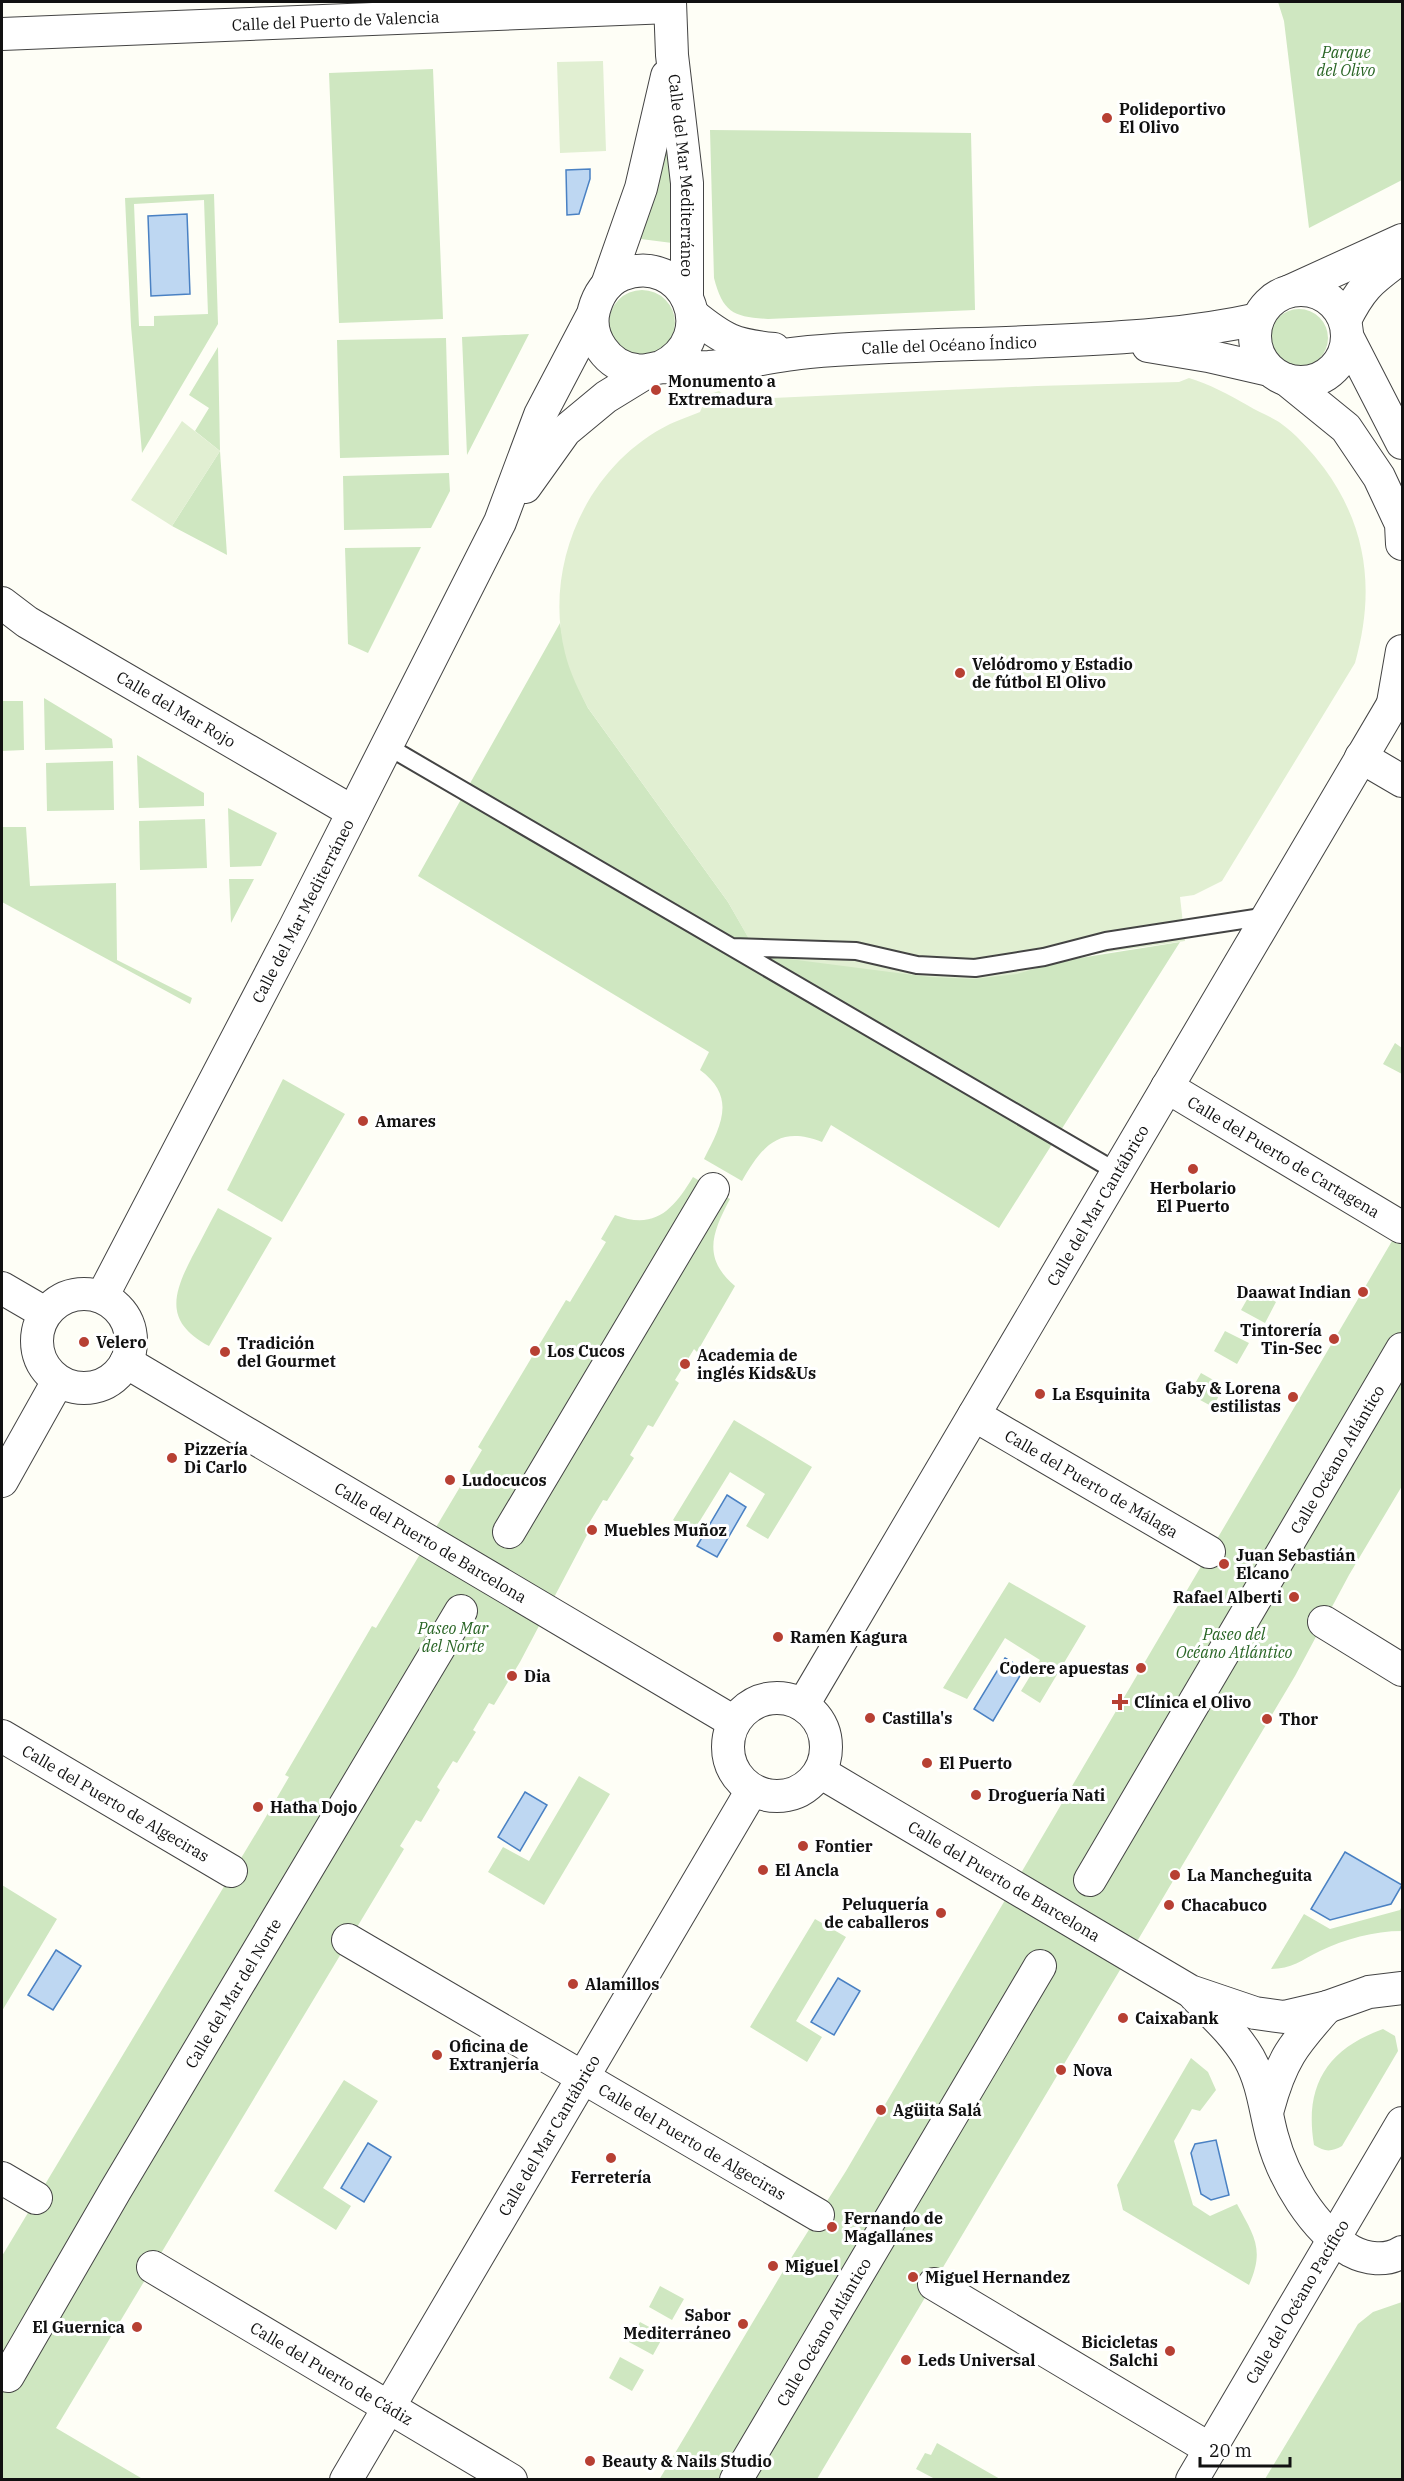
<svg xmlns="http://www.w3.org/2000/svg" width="1404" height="2481" viewBox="0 0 1404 2481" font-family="'IBM Plex Serif',serif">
<rect width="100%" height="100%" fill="#fefef6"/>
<path fill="#cfe7c1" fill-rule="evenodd" d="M1278,2h124v178l-93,48 -25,-207z
M433,69l10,250 -104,4 -10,-250z
M665,128l15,116 -47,-6z
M710,130l261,3 4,177 -207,9c-34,-2 -45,-6 -54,-41z
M214,194l4,130 -76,129 -11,-127 -6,-128zM204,200l4,114 -54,2v10h-15l-5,-122z
M609 323a33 33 0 1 1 66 0a33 33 0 1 1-66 0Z
M1270 338a29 29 0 1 1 58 0a29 29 0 1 1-58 0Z
M529,334l-62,121 -5,-118z
M446,338l3,117 -109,3 -3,-118z
M218,347l2,104 7,104 -55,-29 48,-75 -25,-20 14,-23 -20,-13z
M449,473l1,18 -19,37 -87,2 -1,-54z
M421,547l-53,106 -20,-9 -3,-96z
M560,623c5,31 14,57 28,85l140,194 30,52 137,18 166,-11 119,-19 -181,286 -168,-103 -9,17c-43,-17 -60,4 -80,39l-38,-22c17,-33 33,-62 -4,-89l9,-18 -291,-176z
M44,698l68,41 1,9 -68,2z
M2,701h21l1,49 -22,1z
M137,755l67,38v13l-65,2z
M113,761l1,49 -67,1 -1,-48z
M228,808l49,25 -16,33 -31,1z
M205,819l2,49 -67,2 -1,-49z
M2,827h24l4,59 86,-3 1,77 75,38 -2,6 -188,-102z
M229,879h25l-23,44z
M1395,1043l7,5v26l-19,-10z
M283,1079l62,35 -63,108 -55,-32z
M693,1177l37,22c-18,34 -28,59 5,87l-38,66 -3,-3 -19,31 4,3 -26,44 -5,-2 -18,30 4,3 -27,43 -4,-1 -18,30 3,3 -68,129 -26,43 -5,-2 -16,27 3,2 -19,31 -4,-2 -16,26 3,3 -19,32 -5,-2 -16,26 4,3 -348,579 85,50 -139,2v-224l262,-436 25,-43 -4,-2 87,-149 4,2 106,-178 -4,-3 88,-147 4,2 36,-60 -5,-3 14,-24c41,16 59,-7 78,-38z
M218,1208l54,30 -63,108c-44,-24 -37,-50 -17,-89 9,-16 17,-33 26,-49z
M1402,1224v262l-53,89 -54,101 -478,803 -158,1 129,-217 58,-92z
M1253,1289l23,13 -11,21 -24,-13z
M1225,1331l24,12 -12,21 -23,-13z
M1201,1373l23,13 -11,21 -24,-13z
M734,1420l78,47 -44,72 -22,-13 19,-32 -35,-22 -37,60 -20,-12z
M1009,1582l77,44 -46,77 -19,-12 19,-31 -35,-22 -38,61 -24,-11z
M579,1776l31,18 -66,111 -56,-33 15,-25 26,14z
M2,1885l55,34 -55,92z
M1402,1906v25c-28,0 -57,8 -82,20 -18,9 -29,18 -49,18l33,-55 26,15 70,-19z
M815,1919l31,18 -50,84 26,16 -15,25 -57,-35z
M1383,2029l12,7 3,15 -56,95c-11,6 -17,6 -28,-1 -10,-59 13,-96 69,-116z
M1191,2058l17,14 8,18 -16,21 -8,-2 -18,32 19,64 17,11 27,-12c17,32 28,45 12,81l-126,-75 -6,-25z
M344,2080l34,21 -55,87 28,18 -15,24 -62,-39z
M660,2286l24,13 -12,21 -23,-13z
M1402,2302v177h-137l93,-155 15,-12z
M640,2322l24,13 -11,20 -24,-13z
M620,2357l24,13 -12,21 -23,-13z
M937,2443l63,36h-65l-19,-10 9,-16 6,2z"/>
<path fill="#e1efd2" d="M603,61l3,90 -46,2 -3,-91z
M1189,378c20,6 39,16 58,27 10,6 22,11 32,17 17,12 32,29 45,46 44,60 51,124 31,195l-133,218 -28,14 -14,2 5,44 -83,12 -41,8 -44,13 -43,5 -45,-2 -171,-22 -30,-53 -140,-194c-9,-17 -18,-35 -23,-55 -22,-88 22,-188 105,-229 9,-4 20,-8 30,-12l7,-17 12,-4 12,9 306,-14 142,-4z
M182,421l38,30 -48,75 -41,-26z"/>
<path fill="#bed7f2" stroke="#4a81c3" stroke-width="1.5" d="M590,169v10l-11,35 -12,1 -1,-45z
M187,214l3,80 -39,2 -3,-80z
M727,1495l19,12 -29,50 -20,-11z
M1005,1658l19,11 -31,52 -19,-12z
M525,1792l22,13 -27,46 -22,-14z
M1345,1852l57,33 -11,19 -61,16 -19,-11z
M56,1950l25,16 -28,44 -25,-15z
M838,1978l22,13 -26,44 -23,-13z
M1216,2140l13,55 -18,5 -10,-6 -10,-41 4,-9z
M368,2143l23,14 -27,45 -23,-14z"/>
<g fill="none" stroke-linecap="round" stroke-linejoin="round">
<defs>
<path id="lane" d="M387,746l730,426
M732,947l124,4 61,14 58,3 69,-11 62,-16 162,-25"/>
<g id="street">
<path id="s1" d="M670,2l2,53 15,128v115"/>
<path id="s2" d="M2,34l668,-27"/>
<path d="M607,285l34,-97 26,-112"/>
<circle cx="1301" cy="336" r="46"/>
<path d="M1290,291l112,-51"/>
<path d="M693,315c31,25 41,30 81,34"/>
<path d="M1345,320c18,-36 27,-40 57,-63"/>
<path d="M1347,336l55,107"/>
<path d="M1148,346l60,10 61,14"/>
<path id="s3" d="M661,367c62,-30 23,-117 -40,-92 -14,6 -23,20 -27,35 -7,27 14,57 42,60 9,2 17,-2 27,-3 15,0 30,1 46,0 33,-3 66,-12 100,-15 80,-7 162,-7 243,-11 68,-3 139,-7 206,-22"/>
<path d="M1287,380l59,48 33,49 22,47 1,20"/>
<path d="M525,487l40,-56 41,-34 44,-27"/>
<path id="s4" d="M2,603l25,19 326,190"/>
<path d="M1393,703l9,-52"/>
<path d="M1361,757l41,24"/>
<path id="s5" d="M1167,1087l234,140"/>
<path d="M2,1288l43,25"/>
<circle cx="84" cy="1341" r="47"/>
<path id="s6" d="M102,1297l193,-370 205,-405 40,-107 52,-99"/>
<path id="s7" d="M126,1362l608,360"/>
<path id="s8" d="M974,1415l235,137"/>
<path d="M2,1481l56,-100"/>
<path d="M509,1532l204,-343"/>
<path d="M1324,1622l78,48"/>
<circle cx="777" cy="1747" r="49"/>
<path id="s9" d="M803,1705l590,-1001 9,-20"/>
<path id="s10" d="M2,1736l229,135"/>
<path id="s11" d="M820,1772l370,219 65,22 29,4 43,-10 42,-15 33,-4"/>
<path id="s12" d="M1090,1880l312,-531"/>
<path id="s13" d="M348,1940l470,275"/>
<path d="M1195,1996c19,19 40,38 54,62 14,25 16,52 23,78 11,42 41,93 79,115 15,8 35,11 51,1"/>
<path d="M1268,2109c13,-49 25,-64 59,-102"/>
<path d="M2,2178l34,20"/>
<path id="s14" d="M153,2267l358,213"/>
<path d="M934,2284l276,165"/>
<path id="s15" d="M8,2376l107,-185 346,-580"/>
<path id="s16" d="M346,2480l406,-690"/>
<path id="s17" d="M736,2480l304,-514"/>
<path id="s18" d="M1192,2480l210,-357"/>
</g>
</defs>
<use href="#lane" stroke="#444" stroke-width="20"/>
<use href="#street" stroke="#444" stroke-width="34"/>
<use href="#lane" stroke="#fff" stroke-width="16"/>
<use href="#street" stroke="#fff" stroke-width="32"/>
</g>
<g fill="#b74033" stroke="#fff" stroke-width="2">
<circle cx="1107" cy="118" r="6"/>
<circle cx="656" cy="390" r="6"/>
<circle cx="960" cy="673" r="6"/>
<circle cx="363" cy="1121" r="6"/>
<circle cx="1193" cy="1169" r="6"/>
<circle cx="1363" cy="1292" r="6"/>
<circle cx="1334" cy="1339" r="6"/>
<circle cx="84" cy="1342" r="6"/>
<circle cx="535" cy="1351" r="6"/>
<circle cx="225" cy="1352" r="6"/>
<circle cx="685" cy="1364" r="6"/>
<circle cx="1040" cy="1394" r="6"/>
<circle cx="1293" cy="1397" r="6"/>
<circle cx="172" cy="1458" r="6"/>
<circle cx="450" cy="1480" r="6"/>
<circle cx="592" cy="1530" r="6"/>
<circle cx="1224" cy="1564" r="6"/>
<circle cx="1294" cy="1597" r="6"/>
<circle cx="778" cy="1637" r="6"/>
<circle cx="1141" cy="1668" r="6"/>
<circle cx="512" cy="1676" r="6"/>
<path d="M1117 1693h6v6h6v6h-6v6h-6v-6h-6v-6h6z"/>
<circle cx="870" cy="1718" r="6"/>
<circle cx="1267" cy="1719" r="6"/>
<circle cx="927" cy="1763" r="6"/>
<circle cx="976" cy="1795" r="6"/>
<circle cx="258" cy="1807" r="6"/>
<circle cx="803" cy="1846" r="6"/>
<circle cx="763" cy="1870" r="6"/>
<circle cx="1175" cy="1875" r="6"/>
<circle cx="1169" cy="1905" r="6"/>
<circle cx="941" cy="1913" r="6"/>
<circle cx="573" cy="1984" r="6"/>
<circle cx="1123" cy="2018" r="6"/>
<circle cx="437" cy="2055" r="6"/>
<circle cx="1061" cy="2070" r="6"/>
<circle cx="881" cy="2110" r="6"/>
<circle cx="611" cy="2158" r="6"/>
<circle cx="832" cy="2227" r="6"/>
<circle cx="773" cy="2266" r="6"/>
<circle cx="913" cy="2277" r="6"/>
<circle cx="743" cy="2324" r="6"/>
<circle cx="137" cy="2327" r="6"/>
<circle cx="1170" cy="2351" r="6"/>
<circle cx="906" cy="2360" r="6"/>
<circle cx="590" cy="2461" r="6"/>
</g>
<g text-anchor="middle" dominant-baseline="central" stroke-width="6" stroke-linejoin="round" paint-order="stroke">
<g font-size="16" fill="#111" stroke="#fff">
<text stroke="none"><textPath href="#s2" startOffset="334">Calle del Puerto de Valencia</textPath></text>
<text stroke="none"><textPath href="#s1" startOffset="174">Calle del Mar Mediterráneo</textPath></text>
<text stroke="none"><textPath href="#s3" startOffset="602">Calle del Océano Índico</textPath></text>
<text stroke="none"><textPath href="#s4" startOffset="204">Calle del Mar Rojo</textPath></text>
<text stroke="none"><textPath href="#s6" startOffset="435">Calle del Mar Mediterráneo</textPath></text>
<text stroke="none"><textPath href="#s5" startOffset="136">Calle del Puerto de Cartagena</textPath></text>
<text stroke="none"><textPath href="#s9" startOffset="580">Calle del Mar Cantábrico</textPath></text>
<text stroke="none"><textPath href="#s12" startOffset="488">Calle Océano Atlántico</textPath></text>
<text stroke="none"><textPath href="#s8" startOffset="136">Calle del Puerto de Málaga</textPath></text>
<text stroke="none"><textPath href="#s7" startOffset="354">Calle del Puerto de Barcelona</textPath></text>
<text stroke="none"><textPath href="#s10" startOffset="132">Calle del Puerto de Algeciras</textPath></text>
<text stroke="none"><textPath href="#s11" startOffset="214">Calle del Puerto de Barcelona</textPath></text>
<text stroke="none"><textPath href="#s15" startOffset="444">Calle del Mar del Norte</textPath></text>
<text stroke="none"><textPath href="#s16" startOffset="400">Calle del Mar Cantábrico</textPath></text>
<text stroke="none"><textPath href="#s13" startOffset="399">Calle del Puerto de Algeciras</textPath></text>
<text stroke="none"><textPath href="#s18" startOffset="207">Calle del Océano Pacífico</textPath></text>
<text stroke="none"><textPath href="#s17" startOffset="172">Calle Océano Atlántico</textPath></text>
<text stroke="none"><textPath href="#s14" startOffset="208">Calle del Puerto de Cádiz</textPath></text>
</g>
<g font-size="16" font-style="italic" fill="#296525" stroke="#fff">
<text x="1346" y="52">Parque<tspan x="1346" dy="18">del Olivo</tspan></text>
<text x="453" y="1628">Paseo Mar<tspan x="453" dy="18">del Norte</tspan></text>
<text x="1234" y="1634">Paseo del<tspan x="1234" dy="18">Océano Atlántico</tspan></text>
</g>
<g font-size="16" font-weight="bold" fill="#111" stroke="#fff" text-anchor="start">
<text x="1119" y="109">Polideportivo<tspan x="1119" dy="18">El Olivo</tspan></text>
<text x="668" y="381">Monumento a<tspan x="668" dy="18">Extremadura</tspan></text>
<text x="972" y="664">Velódromo y Estadio<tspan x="972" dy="18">de fútbol El Olivo</tspan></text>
<text x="375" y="1121">Amares</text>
<text x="1193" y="1188" text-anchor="middle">Herbolario<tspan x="1193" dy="18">El Puerto</tspan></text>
<text x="1351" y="1292" text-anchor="end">Daawat Indian</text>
<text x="1322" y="1330" text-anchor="end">Tintorería<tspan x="1322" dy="18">Tin-Sec</tspan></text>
<text x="96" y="1342">Velero</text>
<text x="237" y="1343">Tradición<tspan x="237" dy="18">del Gourmet</tspan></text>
<text x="547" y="1351">Los Cucos</text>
<text x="697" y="1355">Academia de<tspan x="697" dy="18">inglés Kids&amp;Us</tspan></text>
<text x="1281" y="1388" text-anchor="end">Gaby &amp; Lorena<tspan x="1281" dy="18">estilistas</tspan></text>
<text x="1052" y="1394">La Esquinita</text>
<text x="184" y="1449">Pizzería<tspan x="184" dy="18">Di Carlo</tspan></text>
<text x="462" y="1480">Ludocucos</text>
<text x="604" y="1530">Muebles Muñoz</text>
<text x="1236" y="1555">Juan Sebastián<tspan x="1236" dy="18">Elcano</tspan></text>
<text x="1282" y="1597" text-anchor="end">Rafael Alberti</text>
<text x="790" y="1637">Ramen Kagura</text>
<text x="1129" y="1668" text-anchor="end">Codere apuestas</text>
<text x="524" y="1676">Dia</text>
<text x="1134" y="1702">Clínica el Olivo</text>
<text x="882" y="1718">Castilla's</text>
<text x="1279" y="1719">Thor</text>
<text x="939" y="1763">El Puerto</text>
<text x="988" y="1795">Droguería Nati</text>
<text x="270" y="1807">Hatha Dojo</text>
<text x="815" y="1846">Fontier</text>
<text x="775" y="1870">El Ancla</text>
<text x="1187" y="1875">La Mancheguita</text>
<text x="929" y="1904" text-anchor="end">Peluquería<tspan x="929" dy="18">de caballeros</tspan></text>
<text x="1181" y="1905">Chacabuco</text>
<text x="585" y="1984">Alamillos</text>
<text x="1135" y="2018">Caixabank</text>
<text x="449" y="2046">Oficina de<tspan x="449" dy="18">Extranjería</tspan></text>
<text x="1073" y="2070">Nova</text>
<text x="893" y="2110">Agüita Salá</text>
<text x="611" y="2177" text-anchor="middle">Ferretería</text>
<text x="844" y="2218">Fernando de<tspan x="844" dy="18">Magallanes</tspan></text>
<text x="785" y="2266">Miguel</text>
<text x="925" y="2277">Miguel Hernandez</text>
<text x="731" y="2315" text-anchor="end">Sabor<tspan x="731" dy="18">Mediterráneo</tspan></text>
<text x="125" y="2327" text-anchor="end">El Guernica</text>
<text x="1158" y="2342" text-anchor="end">Bicicletas<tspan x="1158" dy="18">Salchi</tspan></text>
<text x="918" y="2360">Leds Universal</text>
<text x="602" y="2461">Beauty &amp; Nails Studio</text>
</g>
</g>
<rect width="1404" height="2481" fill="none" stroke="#111111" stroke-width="6"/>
<path d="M1200 2457v9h90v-9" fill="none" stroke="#111111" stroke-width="3"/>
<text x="1209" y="2457" font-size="18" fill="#111111" stroke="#ffffff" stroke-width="4.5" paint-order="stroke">20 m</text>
</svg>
